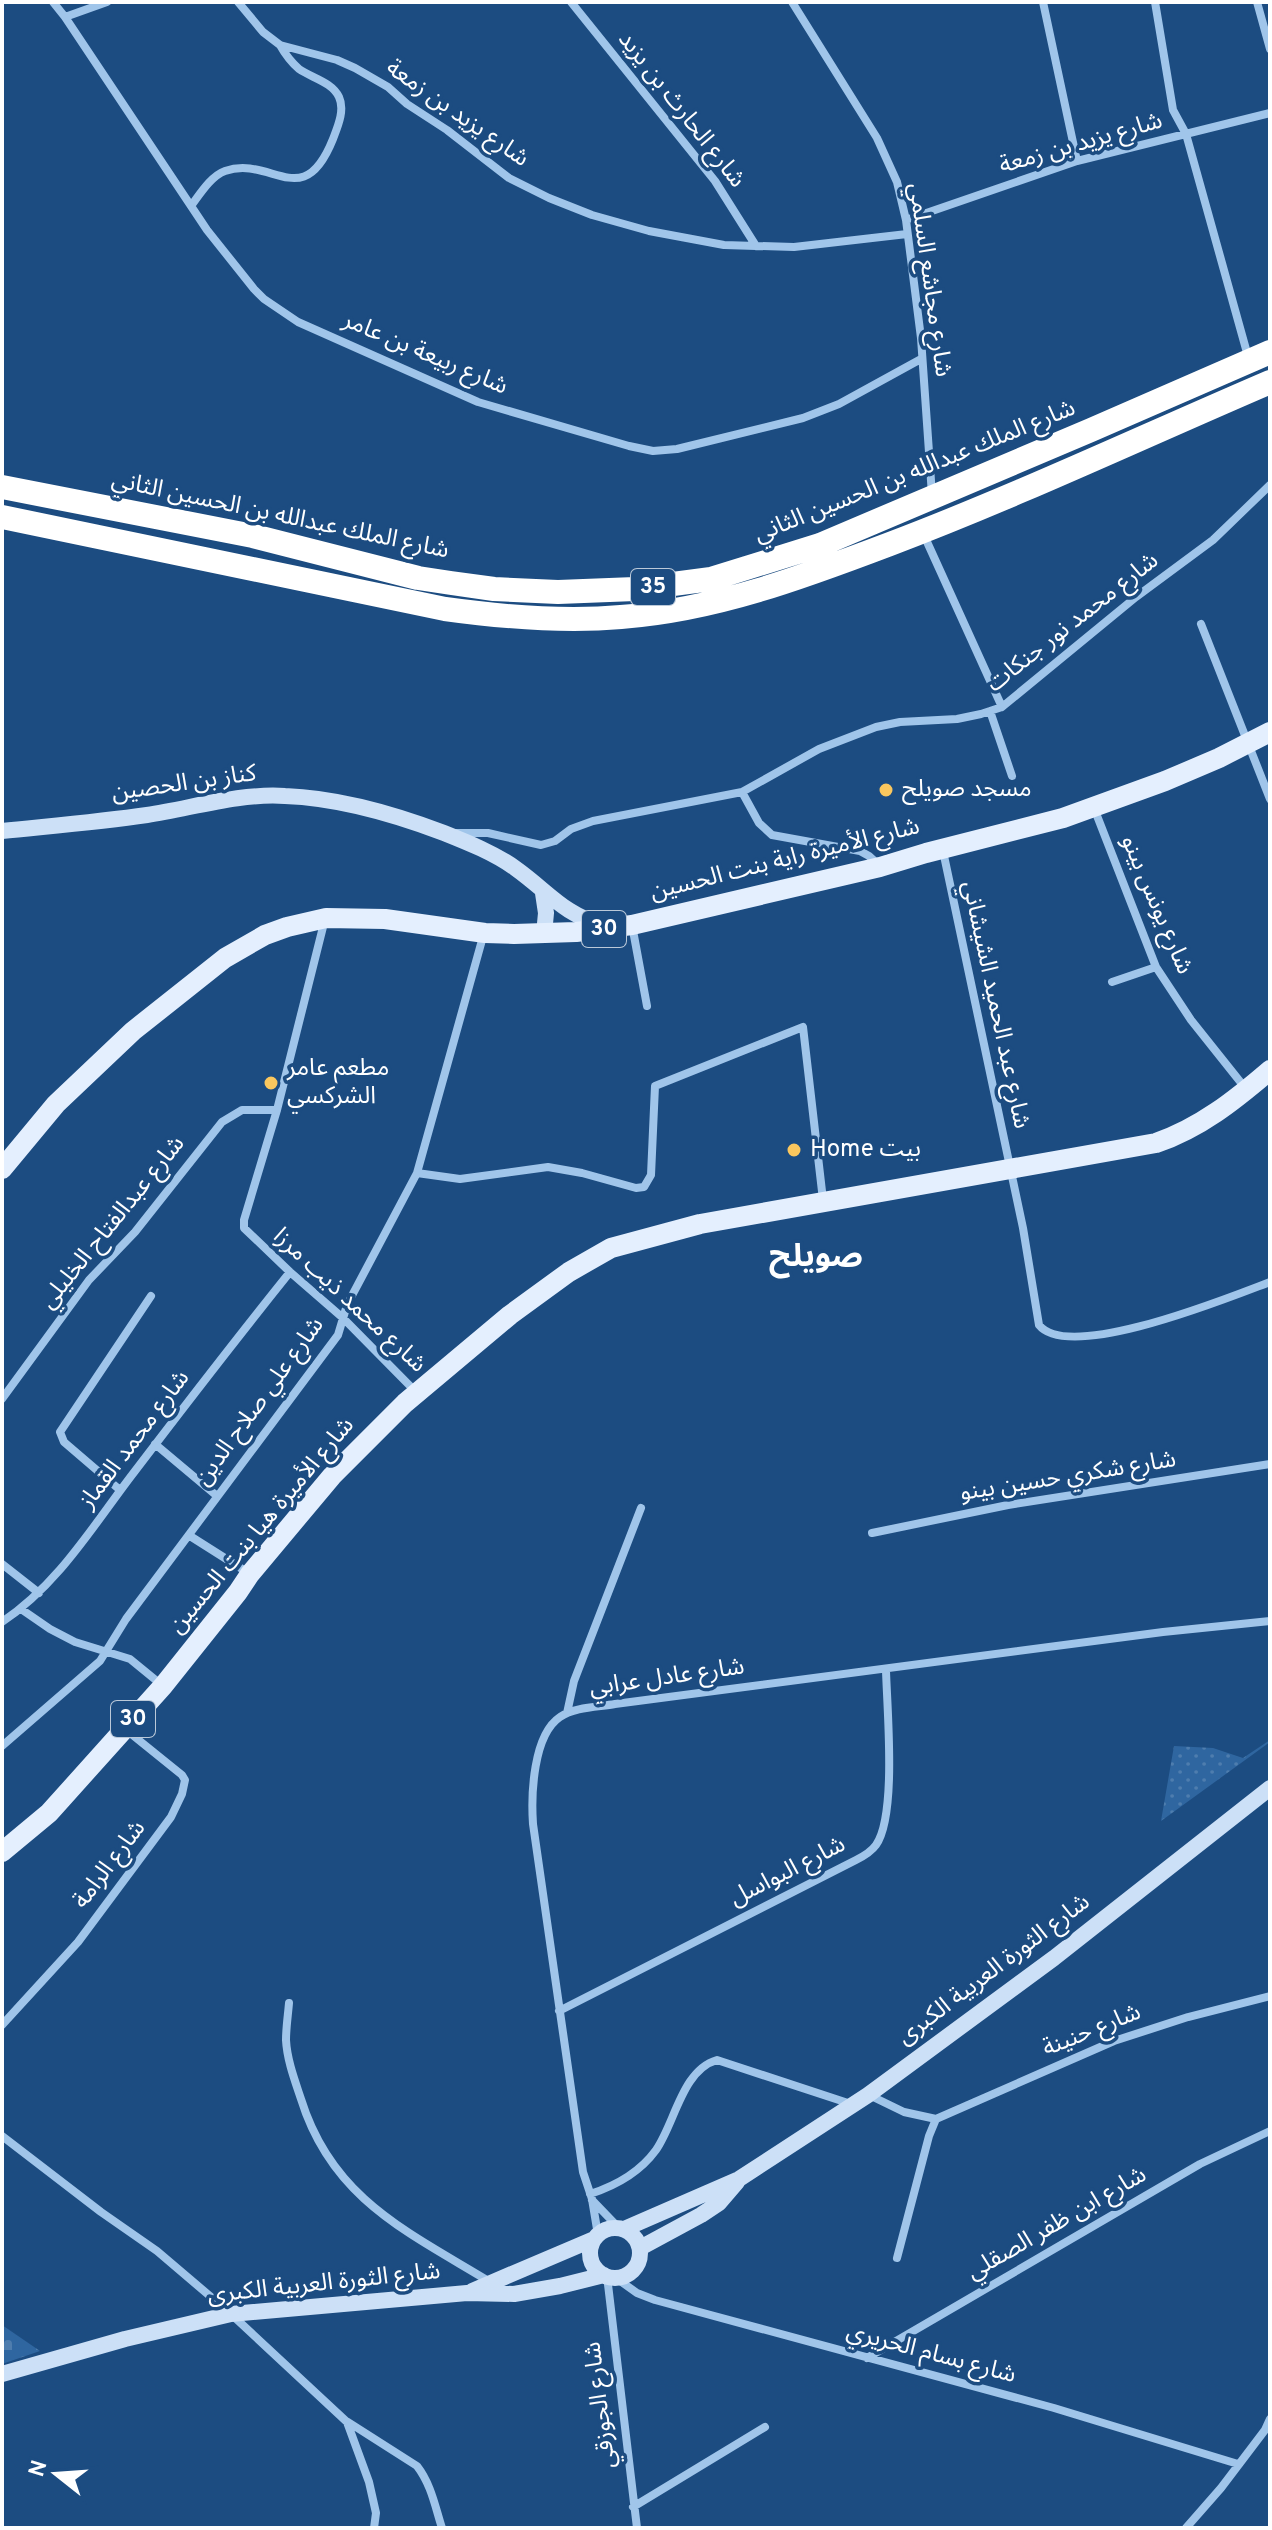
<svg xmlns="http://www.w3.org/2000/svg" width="1272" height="2530" viewBox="0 0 1272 2530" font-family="Overpass,'Noto Sans Arabic',sans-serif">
<defs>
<pattern id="grass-dots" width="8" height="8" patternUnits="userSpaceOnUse" patternTransform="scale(2)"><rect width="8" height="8" fill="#2f66a0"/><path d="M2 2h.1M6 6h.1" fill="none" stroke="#4e7dae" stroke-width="1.8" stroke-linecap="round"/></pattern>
<pattern id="cemetery-stones" width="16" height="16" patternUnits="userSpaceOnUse" patternTransform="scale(2)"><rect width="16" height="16" fill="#2f66a0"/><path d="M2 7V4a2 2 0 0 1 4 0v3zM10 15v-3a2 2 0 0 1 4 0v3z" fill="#4e7dae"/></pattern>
</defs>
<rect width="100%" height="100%" fill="#1c4c81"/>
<path fill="url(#grass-dots)" d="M1270,1740v2l-109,79 13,-75 39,2 30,10z"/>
<path fill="url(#cemetery-stones)" d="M2,2325l38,26 -38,13z"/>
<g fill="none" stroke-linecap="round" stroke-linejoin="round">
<path stroke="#a0c5ea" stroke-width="8" d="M53,2l12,15 142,213 47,59 10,10 34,23 180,80 151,44 24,5 24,-2 126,-31 36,-14 82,-45
M238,2l25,30 17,13 57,15 18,8 33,19 19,17 40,26 62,48 40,20 43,17 57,16 75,14 70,2 113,-13
M571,2l144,179 41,65
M792,2l85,136 20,44 9,38 15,118 11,157
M1043,2l34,159
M1155,2l18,108 13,24 63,226
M1257,2l13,47
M65,17l42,-15
M191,206c9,-12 20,-30 34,-35 47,-16 78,43 108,-32 5,-13 12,-29 6,-42 -7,-15 -27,-19 -40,-28 -8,-7 -14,-15 -19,-24
M906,220l171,-59 193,-48
M923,533l79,174
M1201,624l69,175
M990,711l22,65
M742,792l17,31 13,12 88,16 9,5 11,10
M1094,808l62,159 35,53 55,69
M456,833h32l53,12 14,-4 16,-12 22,-8 149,-29 77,-43 57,-22 24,-5 57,-3 24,-5 21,-7 134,-110 77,-57 57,-55
M943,851l80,377 16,97c30,38 191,-28 231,-43
M325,919l-48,191 -33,110v8l46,44 53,46 73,74
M632,925l15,81
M1112,982l44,-15
M417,1173l43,6 88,-12 34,6 54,15 8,-1 7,-12 4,-89 148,-59 20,173
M2,1399l87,-119 46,-48 87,-110 20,-12h35
M155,1444l62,52
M120,1490l-56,-48 -4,-10 91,-136
M872,1533l136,-28 262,-41
M190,1536l60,38
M2,1564l37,29
M21,1609l29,20 25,13 55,17 33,27
M2,1622c57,-38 92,-98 133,-151 51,-67 102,-133 155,-199
M567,1713l7,-32 67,-173
M2,1746l98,-85 26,-42 212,-284 9,-30 70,-132 67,-240
M289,2003c-1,12 -3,25 -3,37 1,20 9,41 15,59 31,100 107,133 189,183
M559,2011l297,-151c8,-4 15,-8 20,-15 21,-30 11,-135 10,-175
M2,2025l76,-83 93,-125 11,-23 3,-14 -3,-5 -57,-46
M869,2095l35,17 32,7 178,-78 74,-24 82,-21
M2,2136l99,76 56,39 74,63 116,108 22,60 7,31 -2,15
M590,2194c25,-8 50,-22 66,-44 19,-27 26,-80 61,-90l134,44
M592,2200l26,27
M598,2235l-6,-36 -9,-27 -50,-348c-2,-29 0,-89 27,-107 14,-10 39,-10 55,-13l548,-72 107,-11
M897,2258l32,-122 7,-17
M607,2276l30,252
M616,2278l21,15 18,7 399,108 184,56
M867,2358l333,-194 70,-33
M348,2422l69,44c14,18 18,40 25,62
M633,2507l132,-80
M1186,2528l35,-40 44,-58 5,-11"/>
<path stroke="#cce0f7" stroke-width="16" d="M2,831c48,-5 97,-9 145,-16 46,-7 92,-22 138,-19 55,2 109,18 159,37 25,10 50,20 71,35 35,25 46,45 91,59
M543,893l3,20 -2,21
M590 2253a25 25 0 1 1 50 0a25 25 0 1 1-50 0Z
M624,2229l115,-50 129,-84 186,-137 216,-170
M640,2248l61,-33 18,-12 18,-21
M472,2291l122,-52
M2,2374l123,-35 106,-25 236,-21 47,1 46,-8 44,-11"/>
<path stroke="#e4effe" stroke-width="20" d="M2,1169l54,-65 77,-73 92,-73 40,-23 22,-8 39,-9 59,1 100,14 29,1 62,-2 56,-7 248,-58 46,-14 137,-35 102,-37 54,-23 51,-26
M2,1852l47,-39 114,-127 75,-94 12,-18 82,-98 73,-73 105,-88 59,-43 42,-24 89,-24 456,-81c44,-15 79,-43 114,-73"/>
<path stroke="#fff" stroke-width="24" d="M2,487l251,49 165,42 33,5 43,6 64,3 77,-3 76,-10 109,-34 271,-115 179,-78
M2,517l443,92c58,8 118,13 176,8 94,-7 182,-40 269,-73 129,-49 254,-108 380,-162"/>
</g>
<g fill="#fac75e" stroke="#1c4c81" stroke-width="3">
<circle cx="886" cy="790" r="8"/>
<circle cx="271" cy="1083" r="8"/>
<circle cx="794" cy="1150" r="8"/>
</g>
<g text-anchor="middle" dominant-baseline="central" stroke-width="7" stroke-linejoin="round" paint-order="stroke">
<g fill="#1c4c81" stroke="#bbc9d9" stroke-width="2">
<rect x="631" y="569" width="44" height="36" rx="6"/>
<rect x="582" y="911" width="44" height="36" rx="6"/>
<rect x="111" y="1701" width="44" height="36" rx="6"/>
</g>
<g font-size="22" font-weight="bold" fill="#fff">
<text x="653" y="587">35</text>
<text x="604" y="929">30</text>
<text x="133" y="1719">30</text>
</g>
<g font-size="24" fill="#fff" stroke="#1c4c81">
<text transform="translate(681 110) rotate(52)">شارع الحارث بن يزيد</text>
<text transform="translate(457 114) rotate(35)">شارع يزيد بن زمعة</text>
<text transform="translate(1081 144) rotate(-16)">شارع يزيد بن زمعة</text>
<text transform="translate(929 280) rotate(82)">شارع مجاشع السلمي</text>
<text transform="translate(425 354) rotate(23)">شارع ربيعة بن عامر</text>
<text transform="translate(915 472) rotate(-22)">شارع الملك عبدالله بن الحسين الثاني</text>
<text transform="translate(280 516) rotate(12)">شارع الملك عبدالله بن الحسين الثاني</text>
<text transform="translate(1073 623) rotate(-38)">شارع محمد نور جنكات</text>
<text transform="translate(184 784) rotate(-8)">كناز بن الحصين</text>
<text transform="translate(785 860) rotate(-14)">شارع الأميرة راية بنت الحسين</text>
<text transform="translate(1156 905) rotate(67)">شارع يونس بينو</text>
<text transform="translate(995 1005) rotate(78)">شارع عبد الحميد الشيشاني</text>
<text transform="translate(113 1223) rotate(-51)">شارع عبدالفتاح الخليلي</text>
<text transform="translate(349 1301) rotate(43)">شارع محمد ذيب مرزا</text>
<text transform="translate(260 1402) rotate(-54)">شارع علي صلاح الدين</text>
<text transform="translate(135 1440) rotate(-53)">شارع محمد القماز</text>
<text transform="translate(1068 1477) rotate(-9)">شارع شكري حسين بينو</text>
<text transform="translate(262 1526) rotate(-50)">شارع الأميرة هيا بنت الحسين</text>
<text transform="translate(667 1678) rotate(-8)">شارع عادل عرابي</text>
<text transform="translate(110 1865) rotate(-53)">شارع الرامة</text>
<text transform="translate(788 1872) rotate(-27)">شارع البواسل</text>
<text transform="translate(994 1970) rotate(-37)">شارع الثورة العربية الكبرى</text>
<text transform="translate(1092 2031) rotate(-22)">شارع حنينة</text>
<text transform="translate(1057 2224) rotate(-30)">شارع ابن ظفر الصقلي</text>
<text transform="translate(324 2284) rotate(-6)">شارع الثورة العربية الكبرى</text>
<text transform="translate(931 2354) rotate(15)">شارع بسام الحريري</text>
<text transform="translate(601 2405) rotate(-97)">شارع الجوزقي</text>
</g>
<g font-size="24" fill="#fff" stroke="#1c4c81" text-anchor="start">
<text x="902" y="790">مسجد صويلح</text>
<text x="287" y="1069">مطعم عامر<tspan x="287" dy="28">الشركسي</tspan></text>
<text x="810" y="1150">Home بيت</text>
</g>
<g font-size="32" font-weight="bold" fill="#fff" stroke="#1c4c81">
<text x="816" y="1258">صويلح</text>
</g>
</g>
<rect width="1272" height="2530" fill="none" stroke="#ffffff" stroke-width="8"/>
<g transform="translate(56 2474) rotate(287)" stroke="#1c4c81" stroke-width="6" paint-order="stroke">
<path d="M0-6L14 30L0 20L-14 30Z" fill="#ffffff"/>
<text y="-12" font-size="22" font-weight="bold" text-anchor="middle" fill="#ffffff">N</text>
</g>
</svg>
